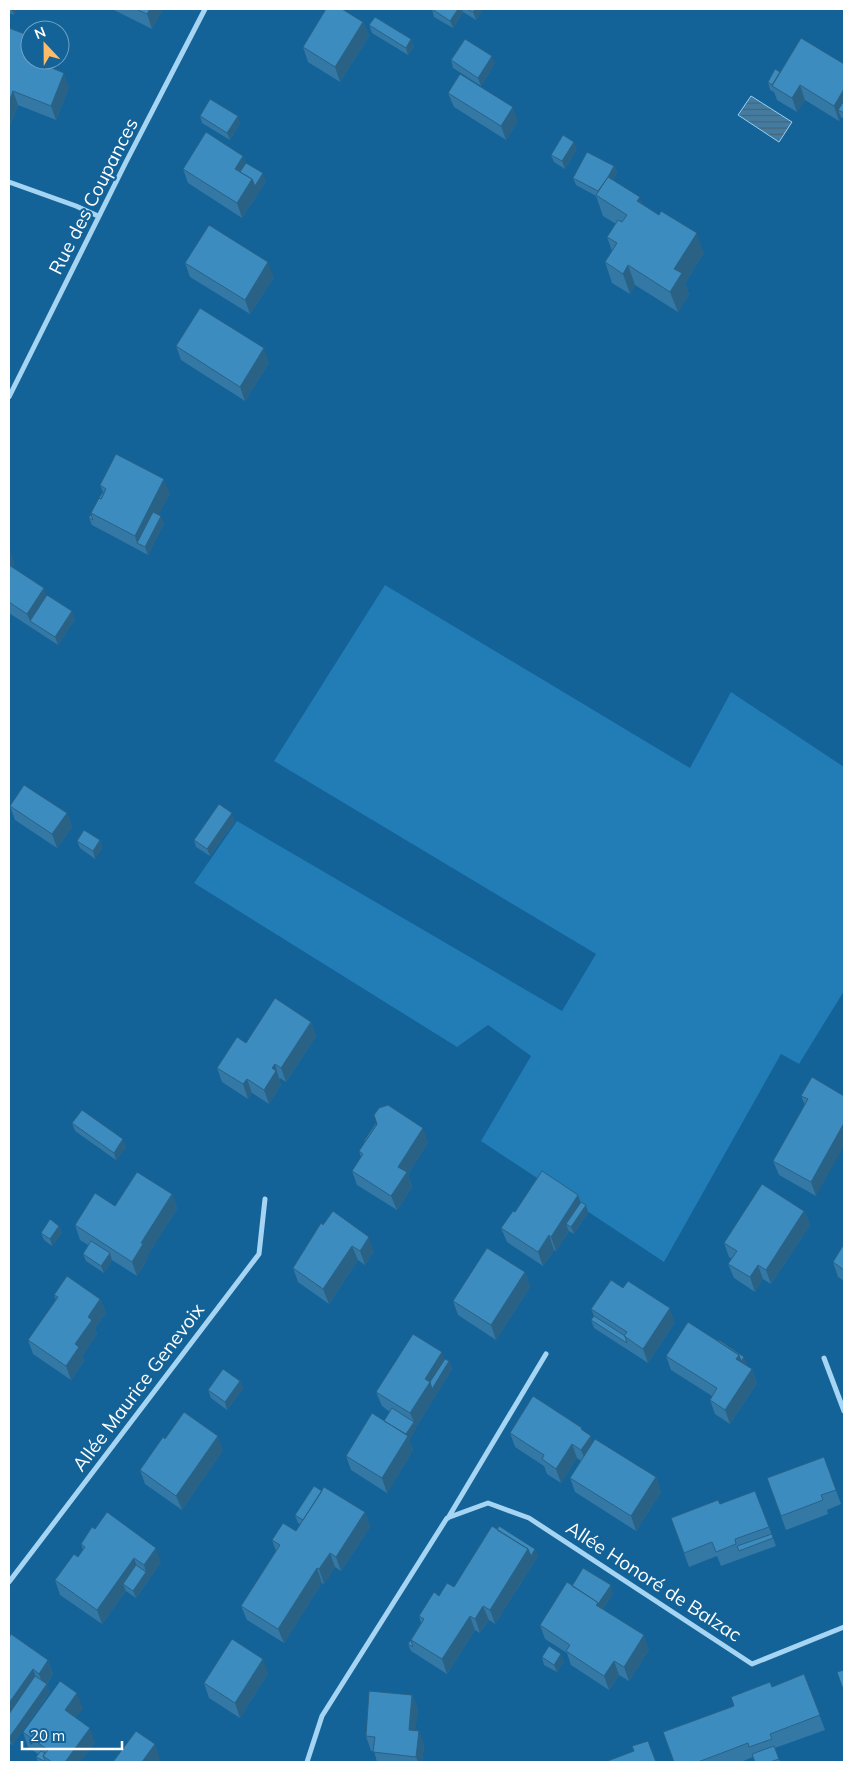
<svg xmlns="http://www.w3.org/2000/svg" width="853" height="1771" viewBox="0 0 853 1771" font-family="Mulish,sans-serif">
<defs>
<pattern id="water-rules" width="6" height="5" patternUnits="userSpaceOnUse" patternTransform="scale(1.25)"><rect width="6" height="5" fill="#447ca1"/><path d="M0 2.5h6" fill="none" stroke="#486476"/></pattern>
</defs>
<rect width="100%" height="100%" fill="#136298"/>
<path fill="#227cb5" d="M385,585l305,183 41,-76 113,75v224l-45,73 -18,-10 -117,208 -183,-121 50,-85 -43,-31 -31,22 -263,-164 43,-62 325,190 34,-57 -322,-193z"/>
<path fill="url(#water-rules)" stroke="#97d2f6" d="M751,96l41,26 -13,20 -41,-27z"/>
<g fill="none" stroke-linecap="round" stroke-linejoin="round">
<path stroke="#a5d5f3" stroke-width="5" d="M9,182l67,24 22,10
M9,397l117,-235 79,-153
M824,1358l20,53
M448,1518l98,-164
M9,1582l250,-328 6,-55
M307,1762l15,-46 125,-198 41,-15 41,15 223,146 92,-37"/>
</g>
<path fill="#3478a5" d="M9,9h8l-3,6 -5,-2z
M112,9h51l-11,20z
M432,9h51l-7,11 -13,-8 -10,16 -19,-11z
M363,22l6,14 -29,46 -32,-20 -5,-15z
M369,25l42,14 3,8 -6,8 -36,-22z
M9,28l21,32 39,27 -13,33 -38,-15 -9,23z
M451,60l44,3 -14,23 -28,-18z
M844,64v55l-3,-2 -2,4 -34,-21 -8,12 -20,-12 -3,-8 -4,-2 -2,-8 12,-10z
M448,93l70,28 -12,19 -52,-33z
M200,116l40,7 -10,17 -28,-17z
M577,149l-12,20 -11,-7 -3,-7z
M246,163l20,18 -24,37 -54,-35 -5,-14z
M614,166l3,7 -4,7 91,73 -19,30 4,11 -11,18 -43,-27 -5,9 -18,-11 -7,-21 7,-11 -5,-14 9,-13 -13,-8 -7,-20 -20,-11 -3,-7z
M185,263l89,14 -24,37 -60,-37z
M176,346l93,17 -24,38 -64,-41z
M100,485l70,9 -12,21 6,8 -16,32 -56,-30 -3,-7 2,-4v-1l12,-21z
M9,549l5,14 -2,4 63,52 -17,26 -49,-32z
M10,806l57,7 5,14 -15,21 -42,-28z
M235,821l-25,35 -14,-9 -2,-7z
M100,840l2,8 -7,11 -15,-11 -3,-7z
M311,1022l5,14 -30,46 -6,-4 -1,1 2,6 -12,19 -17,-11 -4,6 -26,-17 -5,-14 29,-25z
M812,1077l4,119 -37,-21 -6,-14 32,-56 -4,-9z
M72,1123l54,24 -10,13 -41,-29z
M428,1143l-20,31 4,13 -15,23 -40,-25 -5,-14 9,-14 -2,-6z
M172,1194l5,15 -30,47 1,2 -11,18 -25,-16 -8,13 -18,-12 -3,-7 5,-9 -8,-5 -5,-15 40,-19z
M581,1202l7,10 -14,22 -5,-3 -13,20 -2,-1 -11,16 -36,-24 -6,-14 14,-16z
M804,1211l6,14 -39,59 -8,-5 -8,13 -21,-14 -6,-14 4,-5 -3,-2 -5,-14z
M321,1223l53,28 -9,14 -7,-5 -29,44 -31,-22 -5,-14z
M59,1226l3,7 -10,13 -8,-6 -3,-7z
M844,1244v37l-6,-4 -5,-15z
M525,1272l5,15 -34,53 -38,-25 -5,-14z
M54,1295l46,4 6,14 -11,15 2,6 -15,22 2,5 -13,19 -38,-26 -5,-14 28,-40z
M591,1309l84,13 -27,41 -54,-35 -3,-8 3,-4z
M666,1356l81,8 -1,1 6,4 5,14 -27,41 -15,-10 -5,-14 2,-4 -41,-26z
M445,1359l4,2 3,8 -36,58v2l-7,11 4,10 -26,43 -36,-23 -5,-14 38,-35 6,-9 -8,-6 -6,-14z
M240,1381l3,7 -16,22 -16,-12 -3,-8z
M583,1431l10,11 63,35 5,15 -25,39 -61,-39 -5,-14 11,-17 -4,-3 -16,25 -14,-9 -3,-8 -29,-19 -5,-14z
M165,1439l58,11 -41,60 -37,-26 -5,-14z
M824,1457l17,47 -14,6 1,4 -42,16 -19,-52z
M322,1491l43,21 5,15 -29,44 -6,-4 -11,17 -2,-1 -38,60 -37,-23 -6,-14 35,-55 -4,-11 24,-9 4,-7 -2,-1 -3,-8z
M720,1504l49,23 7,19 -55,20 -4,-10 -28,11 -18,-49z
M81,1544l80,18 -25,36 -10,-7 -24,33 -42,-29 -5,-15 23,-23 5,-7z
M538,1556l-43,68 -6,-4 -9,13 -5,-3 -28,44 -36,-23 -3,-7 13,-21 -2,-7 20,-20 15,-9z
M572,1586l41,7 -10,16 46,41 -20,31 -10,-6 -10,15 -38,-25 -4,-12 -22,-14 -5,-14z
M9,1638l39,22 5,14 -6,10 3,8 -38,53 -3,-2z
M542,1657l22,4 -7,11 -13,-7z
M268,1673l-28,45 -31,-20 -5,-15z
M804,1674l21,56 -50,18 5,14h-25l-2,-5 -12,5h-67l60,-56 38,-19z
M412,1695l6,14 -3,21 4,1 5,14 -2,17h-45l-3,-11h-3l-5,-15z
M83,1708l-8,10 20,24 -15,20h-42l-2,-5 2,-3 -10,-7 -5,-15z"/>
<path fill="#2a6286" d="M11,9h6l-3,6z
M150,9h13l-11,20 -5,-15z
M458,9h4l1,3 -10,16 -3,-7z
M475,9h8l-7,11 -3,-8z
M363,22l6,14 -29,46 -5,-15z
M411,39l3,8 -6,8 -2,-7z
M30,40v20l-6,-4z
M492,56l3,7 -14,23 -3,-8z
M64,73l5,14 -13,33 -5,-14z
M800,85l5,15 -8,12 -5,-14z
M844,89v23l-6,-2 3,7 -2,4 -5,-15z
M13,91l5,14 -9,23v-26z
M513,107l5,14 -12,19 -5,-14z
M238,116l2,7 -10,17 -3,-7z
M574,142l3,7 -12,20 -3,-8z
M243,156l6,14 -11,6 -3,-7z
M614,166l3,7 -14,27 -3,-8z
M263,173l3,8 -24,37 -5,-15 15,-24z
M640,197l7,20 -10,-16z
M697,233l7,20 -19,30 4,11 -11,18 -8,-20 4,-23z
M268,262l6,15 -24,37 -5,-14z
M628,265l7,20 -5,9 -7,-20z
M264,348l5,15 -24,38 -5,-14z
M164,479l6,15 -28,52 -5,-3 -2,-7z
M161,516l3,7 -16,32 -3,-8z
M9,549l5,14 -5,9z
M44,588l5,14 -19,19 -3,-7z
M72,611l3,8 -17,26 -3,-8z
M67,813l5,14 -15,21 -5,-14z
M232,813l3,8 -25,35 -3,-7z
M100,840l2,8 -7,11 -2,-8z
M311,1022l5,14 -30,46 -5,-14z
M275,1064l6,21 -12,19 -5,-14 8,-22z
M247,1079l5,14 -4,6 -5,-15z
M844,1123v23l-28,50 -5,-14z
M423,1128l5,15 -20,31 4,13 -15,23 -6,-14 7,-29z
M123,1139l3,8 -10,13 -2,-7z
M172,1194l5,15 -30,47 1,2 -11,18 -5,-14 9,-19z
M578,1195l5,14 3,-4 2,7 -14,22 -3,-7 -5,-3 3,7 -13,20 -5,-14z
M804,1211l6,14 -39,59 -5,-14z
M59,1226l3,7 -10,13 -2,-7z
M549,1235l5,15 -11,16 -5,-14z
M369,1237l5,14 -9,14 -5,-14z
M352,1246l6,14 -29,44 -6,-15z
M110,1253l2,7 -8,13 -3,-7z
M758,1265l5,14 -8,13 -5,-15z
M525,1272l5,15 -34,53 -5,-15z
M100,1299l6,14 -11,15 2,6 -15,22 2,5 -13,19 -5,-14 22,-49z
M670,1308l5,14 -27,41 -5,-14z
M442,1352l5,13 2,-4 3,8 -36,58v2l-7,11 4,10 -26,43 -5,-15 21,-40 11,-16 -4,-9 15,-34z
M739,1355l5,2 3,7 -6,9 -5,-14z
M752,1369l5,14 -27,41 -5,-14z
M240,1381l3,7 -16,22 -2,-8z
M582,1428l5,13 4,-5 4,13 -11,8 -3,-7v-21z
M218,1436l5,14 -41,60 -6,-14z
M572,1444l5,14 -16,25 -5,-14z
M656,1477l5,15 -25,39 -5,-15z
M365,1512l5,15 -29,44 -5,-14z
M156,1548l5,14 -25,36 -3,-7 13,-19 -2,-7z
M528,1549h7l3,7 -43,68 -5,-14z
M330,1553l5,14 -11,17 -5,-15z
M134,1558l5,14 -16,12 3,7 -24,33 -5,-14z
M317,1568l5,15 -38,60 -6,-14z
M611,1585l2,8 -12,19 -5,-7z
M483,1606l6,14 -9,13 -5,-14z
M470,1616l5,14 -28,44 -5,-15z
M644,1635l5,15 -20,31 -5,-14z
M561,1654l3,7 -7,11 -3,-7z
M263,1659l5,14 -28,45 -5,-15z
M48,1660l5,14 -9,14 -5,-14z
M614,1661l5,14 -10,15 -5,-14z
M33,1669l5,15 -29,41v-22z
M47,1684l3,8 -38,53 -3,-7z
M77,1693l6,15 -13,17 -5,-15z
M412,1695l6,14 -4,35 -5,-14z
M90,1728l5,14 -15,20h-15z
M419,1731l5,14 -2,17h-4l-2,-5z
M155,1744l5,14 -2,4h-16z"/>
<path fill="#3c8cc0" stroke="#2a6286" d="M136,9h14l-3,5z
M326,9h16l21,13 -28,45 -32,-20z
M432,9h26l-8,12z
M467,9h8l-2,3z
M375,17l36,22 -5,9 -37,-23z
M9,28l21,8v4l-6,16 6,3v1h3l31,13 -13,33 -38,-15 -4,11z
M801,38l43,26v25l-10,17 -34,-21 -8,13 -20,-12z
M465,39l27,17 -14,22 -27,-18z
M775,69l5,3 -8,13 -4,-3z
M460,74l53,33 -12,19 -53,-33z
M210,99l28,17 -11,17 -27,-17z
M844,101v12l-6,-3z
M206,132l37,24 -8,13 17,10 -15,24 -54,-34z
M563,135l11,7 -12,19 -11,-6z
M587,152l27,14 -6,11 -10,14 -25,-13z
M246,163l17,10 -8,13 -3,-7 -12,-7z
M608,177l32,20 -3,4 22,14 2,-4 36,22 -23,36 8,4 -12,19 -42,-27 -5,9 -18,-12 12,-19 -10,-6 11,-17 4,2 5,-7 -31,-20z
M209,225l59,37 -23,38 -60,-37z
M200,308l64,40 -24,39 -64,-41z
M116,454l48,25 -29,57 -44,-23 8,-15 2,1 5,-10 -6,-4z
M103,492l1,1 -3,6 -2,-1z
M153,512l8,4 -16,31 -8,-4z
M91,514l2,6 -4,-2z
M9,565l35,23 -17,26 -18,-12z
M47,595l25,16 -17,26 -25,-16z
M24,785l43,28 -15,21 -42,-28z
M219,804l13,9 -25,36 -13,-9z
M84,830l16,10 -7,11 -16,-10z
M275,998l36,24 -30,46 -6,-4 -3,4 4,3 -12,19 -17,-11 -4,5 -26,-16 20,-31 9,6z
M812,1077l32,19v27l-33,59 -38,-21 35,-62 -7,-3z
M388,1105l35,23 -25,39 9,5 -16,24 -39,-25 11,-17 -4,-3 18,-27 -3,-9 5,-7z
M82,1110l41,29 -9,14 -42,-30z
M376,1123l1,1 -12,18 -1,-1z
M542,1171l36,24 -27,42 -2,-2 -11,17 -37,-24 12,-17 2,1z
M137,1172l35,22 -31,49 2,1 -11,18 -57,-37 20,-32 20,13z
M762,1184l42,27 -38,59 -8,-5 -8,12 -22,-13 9,-13 -13,-8z
M581,1202l5,3 -15,22 -5,-3z
M333,1211l36,26 -9,14 -8,-5 -29,43 -30,-21 28,-45 2,2z
M50,1219l9,7 -9,13 -9,-6z
M91,1241l19,12 -9,13 -18,-12z
M844,1244v26l-11,-8z
M487,1248l38,24 -34,53 -38,-24z
M67,1276l33,23 -12,18 4,3 -17,24 4,3 -13,19 -38,-26 30,-43 -4,-2z
M611,1280l12,8 5,-7 42,27 -27,41 -19,-13 3,-4 -36,-23z
M594,1316l31,20 2,7 -36,-23z
M688,1322l51,33 -3,4 16,10 -27,41 -15,-10 7,-12 -51,-32z
M413,1334l29,18 -17,27 5,3 -20,31 -34,-21z
M719,1340l25,17 -3,4 -2,-6 -21,-14z
M445,1359l4,2 -17,28 -2,-7z
M223,1369l17,12 -15,21 -17,-12z
M533,1396l49,32 -1,1 10,7 -10,14 -9,-6 -16,25 -14,-10 2,-4 -34,-22z
M392,1408l22,14 -8,12 -22,-13z
M184,1412l34,24 -42,60 -36,-26 23,-33 2,2z
M372,1413l36,23 -26,42 -36,-22z
M595,1439l61,38 -25,39 -61,-38z
M824,1457l12,33 -15,5 2,5 -42,16 -14,-38z
M314,1486l8,5 -19,29 -8,-5z
M324,1487l41,25 -29,45 -6,-4 -11,16 -2,-1 -39,61 -37,-23 39,-61 -8,-5 11,-17 13,8z
M755,1491l14,36 -34,12 1,5 -20,8 -4,-10 -28,11 -13,-35 47,-18 2,4z
M107,1512l49,36 -12,17 -10,-7 -37,52 -42,-30 19,-26 4,3 7,-10 -4,-3 11,-17 3,2z
M492,1526l36,23 -38,61 -7,-4 -8,13 -5,-3 -28,43 -31,-19 13,-21 -5,-3 15,-24 5,4 8,-13 7,4z
M499,1526l36,23 -4,7 -3,-7 -31,-19z
M772,1534l1,4 -34,13 -2,-5z
M136,1565l10,7 -13,19 -10,-7z
M583,1568l28,17 -13,19v-1l-4,-3 -22,-14z
M567,1582l27,18 4,3 -2,2 48,30 -20,32 -10,-6 -10,15 -38,-25 4,-6 -30,-20z
M11,1634l37,26 -9,14 -6,-5 -24,34v-65z
M232,1639l31,20 -28,44 -31,-20z
M411,1640l2,7 -5,-3z
M549,1646l12,8 -7,11 -12,-8z
M844,1670v22l-7,-20z
M804,1674l16,41 -50,19 2,5 -23,8 -1,-4 -50,19h-24l-11,-30 71,-26 -3,-9 39,-15 2,5z
M35,1676l12,8 -38,54v-24z
M60,1681l17,12 -12,17 25,18 -25,34h-13l-9,-6 5,-6 -25,-18z
M369,1691l43,4 -3,35 10,1 -3,26 -43,-5 2,-15 -9,-1z
M136,1731l19,13 -13,18h-29z
M648,1741l8,21h-51l29,-11 -2,-5z
M774,1746l5,13 -9,3h-15l-3,-8z
M41,1751l4,2 -2,3 3,6 -10,-5z"/>
<g text-anchor="middle" dominant-baseline="central" stroke-width="4.5" stroke-linejoin="round" paint-order="stroke">
<g font-size="19" fill="#fff" stroke="#136298">
<text transform="translate(93 196) rotate(-63)">Rue des Coupances</text>
<text transform="translate(138 1387) rotate(-53)">Allée Maurice Genevoix</text>
<text transform="translate(654 1581) rotate(33)">Allée Honoré de Balzac</text>
</g>
</g>
<rect width="853" height="1771" fill="none" stroke="#ffffff" stroke-width="20"/>
<g transform="translate(45 45) rotate(338)"><circle r="24" fill="#136298" stroke="#71a1c1"/>
<path d="M0-4L9 19L0 12L-9 19Z" fill="#ffbb67"/>
<text y="-8" font-size="14" font-weight="bold" text-anchor="middle" fill="#ffffff">N</text>
</g>
<path d="M22 1741v8h100v-8" fill="none" stroke="#ffffff" stroke-width="2.5"/>
<text x="30" y="1741" font-size="15" fill="#ffffff" stroke="#136298" stroke-width="4" paint-order="stroke">20 m</text>
</svg>
